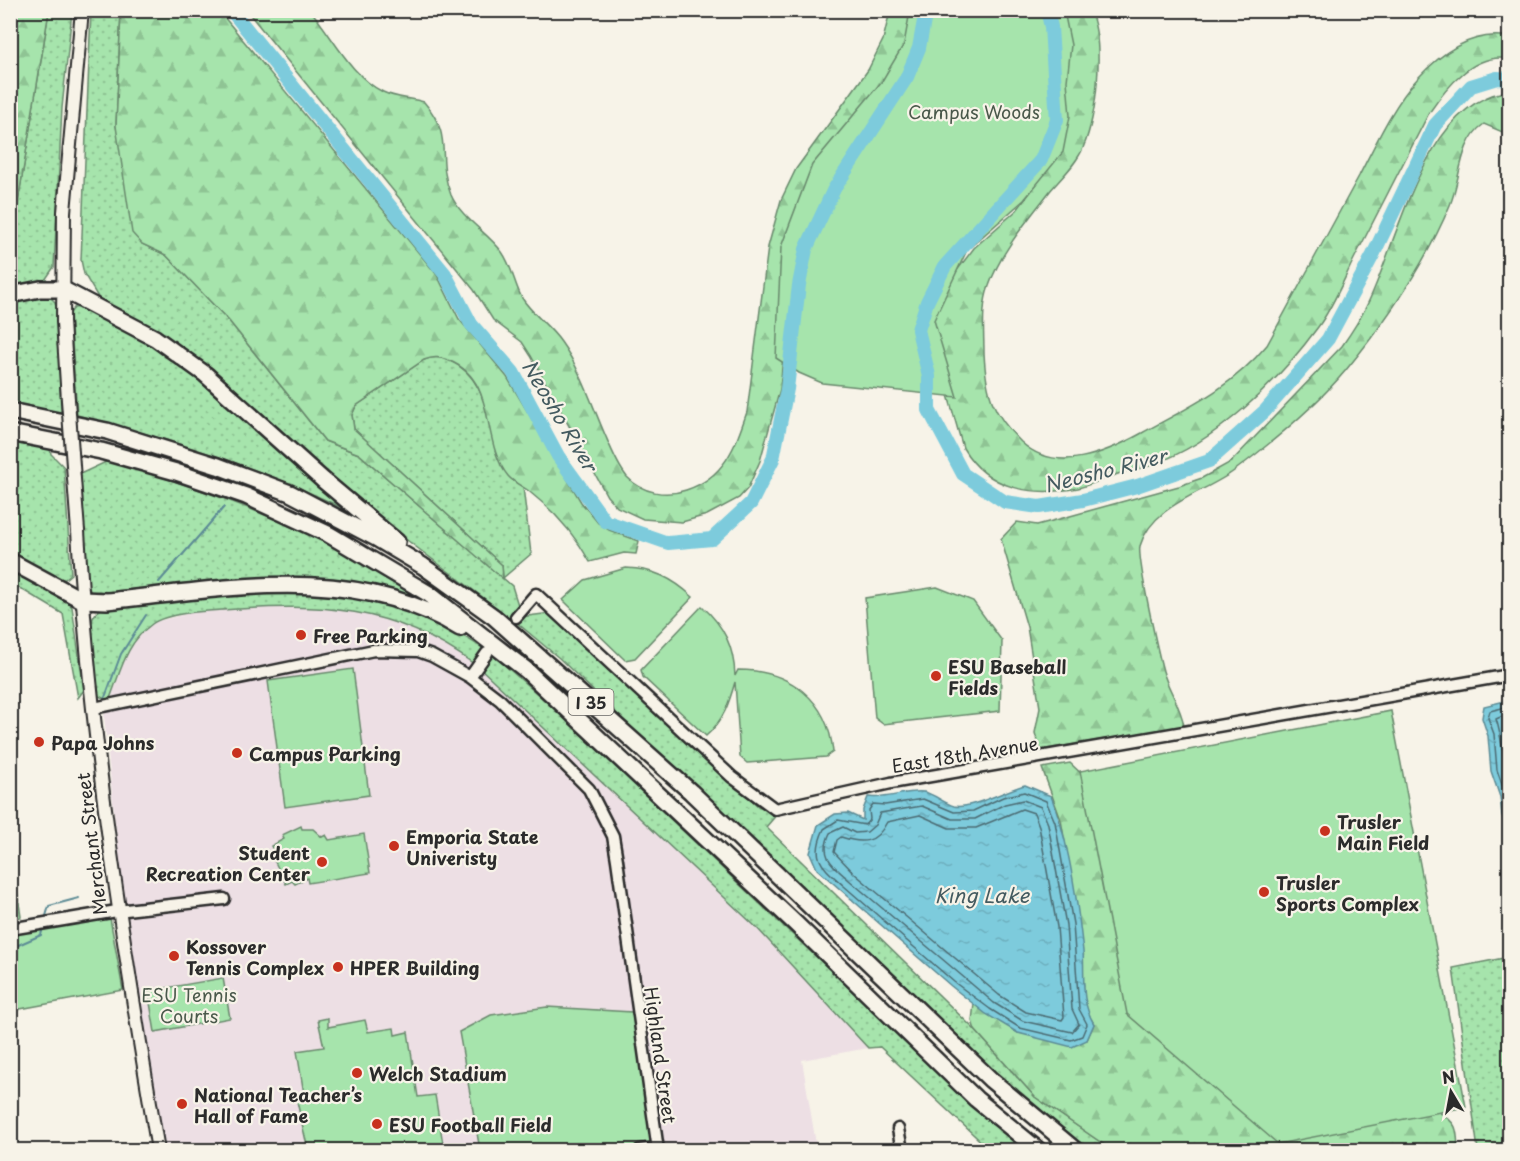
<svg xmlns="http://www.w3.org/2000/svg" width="1520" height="1161" viewBox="0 0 1520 1161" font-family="'Playpen Sans',sans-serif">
<defs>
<pattern id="grass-dots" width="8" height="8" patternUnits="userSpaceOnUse" patternTransform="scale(1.5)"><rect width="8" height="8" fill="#a6e4ac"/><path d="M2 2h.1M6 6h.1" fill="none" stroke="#8fc494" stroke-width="1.8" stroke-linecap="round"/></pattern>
<pattern id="forest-firs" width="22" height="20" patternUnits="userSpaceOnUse" patternTransform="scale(1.5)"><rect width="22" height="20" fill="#a6e4ac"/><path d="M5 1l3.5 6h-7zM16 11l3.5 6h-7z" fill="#8fc494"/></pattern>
<pattern id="water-ripples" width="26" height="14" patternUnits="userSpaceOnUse" patternTransform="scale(1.5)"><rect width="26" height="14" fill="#7dcbdc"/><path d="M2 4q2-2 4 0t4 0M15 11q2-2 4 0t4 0" fill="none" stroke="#6caebd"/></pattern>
</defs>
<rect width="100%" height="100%" fill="#f7f3e8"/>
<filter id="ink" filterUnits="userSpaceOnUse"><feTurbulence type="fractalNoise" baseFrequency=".0167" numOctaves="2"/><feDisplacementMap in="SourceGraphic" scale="12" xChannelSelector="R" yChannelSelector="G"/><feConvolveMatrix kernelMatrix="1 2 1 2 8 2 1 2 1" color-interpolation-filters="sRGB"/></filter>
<g filter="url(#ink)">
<path fill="#eddfe4" d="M266,607h58l62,11 60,26 48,34 263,250 111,120 -66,12 15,90h-651l-43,-252 -19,-182 27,-73 23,-21 40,-10z"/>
<path fill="url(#grass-dots)" stroke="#68886c" stroke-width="1.5" d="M49,11h23l-10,97 -8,159 -9,13 -34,9v-44z
M91,11h30l-5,115 26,118 24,11 63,66 96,120 34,13 144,124 -1,-13 -148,-136 -2,-14 4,-9 68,-46c10,-4 16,-3 26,1 40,17 37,68 51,103 5,11 12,17 22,23l8,67 -28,24 9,8 6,19 -9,12 -134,-101 -136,-122 -57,-46 -34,-22 -49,-27 -15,-25 -3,-14z
M47,294l8,8 2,9 4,102 -50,-10v-105z
M86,306l89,49 174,152 -3,3c-85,-43 -177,-71 -269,-95l-7,-102 4,-5z
M11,440l39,8 1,6 13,13 7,107 -6,5 -7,1 -47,-22z
M108,461c118,33 230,78 331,150l-64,-21 -266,7 -18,-4 -4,-11 -7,-108z
M11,568l56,33 5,6 12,83 -6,8 -15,-84 -52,-31z
M271,589c27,1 57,0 83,5 47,9 92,30 132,56l-12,14c-81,-59 -154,-61 -251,-54 -18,1 -56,3 -71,14 -27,20 -31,47 -43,77l-10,-5c-2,-16 -13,-68 -5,-80 2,-4 7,-7 11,-9z
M551,613l207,193 20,7 -12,14 209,203 60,67 77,53h-25l-76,-59 -452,-433 -43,-36 4,-5z
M492,654l59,52 408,386 67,58h-36l-110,-103 -12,1 -111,-120 -276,-259z
M1509,957v193h-31l-25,-182z"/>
<path fill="url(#forest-firs)" stroke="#68886c" stroke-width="1.5" d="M11,10l38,1 -38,234 -1,-234z
M121,11h98l218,264 22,44 48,58 74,125 17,21 11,7 30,11 -3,13 -12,-1 -34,9c-15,-27 -35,-50 -59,-69 -7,-6 -17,-10 -23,-17 -28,-34 -10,-95 -58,-115 -10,-4 -16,-5 -26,-1l-68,46 -4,9 2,14 148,136 1,14 -144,-125 -34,-13 -96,-120 -63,-66 -24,-11 -10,-11 -16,-107z
M247,11h64c22,26 40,65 72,81 12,6 28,6 41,10 31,36 11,53 27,93 10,23 36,37 51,57 10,14 12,31 20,46 10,16 28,28 39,44 20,28 31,63 45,95 5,12 12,29 21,40 15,16 39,20 59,13 39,-13 49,-43 61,-78l21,-165 13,-47 15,-31 72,-99 15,-30 7,-29h25l-5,29 -120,238 -10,111 -20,72 -12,27 -9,10 -32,17 -25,7 -39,-3 -26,-12 -10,-11 -76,-140 -9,-14 -29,-22 -19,-30z
M1056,11h34c15,32 7,104 -7,137 -6,15 -22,30 -33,43 -22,29 -49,60 -61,95 -8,21 -5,45 -5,67 2,41 8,60 37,89 35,33 85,11 121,-9 49,-27 89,-45 125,-88 31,-56 61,-113 92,-169 17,-33 34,-71 59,-98 24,-26 55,-48 91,-41v22c-35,-7 -63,29 -80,54 -25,49 -50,97 -75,146 -11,22 -21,48 -36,68 -41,56 -100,114 -166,138 -10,4 -21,4 -31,8 -15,5 -28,11 -43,15 -45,9 -90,2 -115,-40l-26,-92 -4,-18v-27l13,-26 28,-37 43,-38 34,-45z
M1504,92l5,2v45l-4,-6 -21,-9c-25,17 -23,55 -34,81 -25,60 -63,115 -104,165 -32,38 -72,71 -112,101 -30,22 -82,34 -94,75 -3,12 18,107 23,125 5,19 18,35 21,55l-144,24 -5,-17 5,-25 -13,-81 -26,-88 16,-17 20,3 15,-4 127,-35 23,-8 29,-16 111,-116c9,-13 17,-25 24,-39 32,-63 57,-201 138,-215z
M1070,763l369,349c19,12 18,17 19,38h-346l-77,-53 -60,-67 -3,-9 2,-17 44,29 69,7 7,-16 -9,-16 -6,-85 -18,-103 -19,-52z"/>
<path fill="#a6e4ac" stroke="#68886c" stroke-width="1.5" d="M910,11h154l7,34 -4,36 3,35 -7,36 -39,48 -57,50 -33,70 23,77 -135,-14 -23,-10 -23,-15 5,-111 31,-82 70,-84 22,-37z
M626,568c28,1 46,10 67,29l-58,61 -10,2 -62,-60 22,-20z
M937,587l36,14 29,40 -2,70 -117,13 -8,-6 -10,-120z
M702,606c22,20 32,41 33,70l3,-6c52,0 90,30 95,82l-7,5 -79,6 -7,-6 -5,-75c-6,21 -11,38 -29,54l-63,-59 -2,-7z
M353,669l16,126 -84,12 -17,-126z
M1391,711l75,396 -188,37 -151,-130 -47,-243z
M301,826l1,3h11l9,8 4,-2 3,5 35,-6 6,39 -62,10 -1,-5 -12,6 -3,-3 -6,3 -16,-32 3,-2 -2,-4 13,-7 -2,-4z
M10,840l11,77 -10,2h-1z
M110,918l13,72 -103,19 -9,5v-79z
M223,978l7,40 -75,14 -7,-41z
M547,1007l85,5 20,132 -39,6h-133l-21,-118 32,-17z
M328,1018v9l37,-7 3,12 26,-4 1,7 13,-3 10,65 17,-2 9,55h-136l-12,-53 8,-3 -7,-43 27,-4 -6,-27z"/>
<path fill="url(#water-ripples)" stroke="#5c8b95" stroke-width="1.5" d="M1509,700h1l-1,138 -7,-23 -2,-18 -9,-26 -3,-35 -6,-18 2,-12z
M1025,785l26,11c17,41 27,110 32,155 2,27 -3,49 11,73l-7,16 -15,7 -54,-14 -32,-19 -35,-28 -134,-117 -7,-16 8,-28 17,-11 13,-1 15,7v-10l5,-13c20,3 37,-7 56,-5 10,2 20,11 30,14 15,4 52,-16 71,-21z"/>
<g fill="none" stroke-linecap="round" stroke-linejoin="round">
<path stroke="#4c6b72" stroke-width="1.5" d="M1510,706l-20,5 -2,7 6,16 3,36 9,26 4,22
M1510,713l-14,6c7,20 6,42 14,63
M1024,792l22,9 9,21 18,102 6,85 8,15 -5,12 -11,4 -51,-12 -30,-19 -36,-27 -110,-96c-22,-20 -34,-27 -20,-57l14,-9 27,5 5,-6 -1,-9 4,-6 12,1 38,-6 31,13 19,-1 30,-14z
M1023,800l18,7 7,17 18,101 6,84 7,15 -7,8 -49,-11 -29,-18 -145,-123c-17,-15 -30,-24 -19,-47l13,-6 12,6 12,-1 8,-7 5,-12 42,-7 30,13h23l30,-15z
M1022,809l12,4 5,13 18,101 7,90 -2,3 -36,-8 -27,-17 -144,-121 -21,-22 3,-12 4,-3c21,7 35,7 46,-15l33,-7 29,13h27z"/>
<path stroke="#5c8b95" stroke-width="2" d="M159,582l65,-75
M104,700l17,-46 25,-39
M46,916l3,-10 30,-8
M10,952l6,-6 25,-11 2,-7"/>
<path stroke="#7dcbdc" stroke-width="14" d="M231,10l214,264 26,50 42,48 45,84 47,65 63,22 44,-4 39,-36 22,-44 14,-70 12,-104 7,-36 28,-60 73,-112 12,-29 7,-38
M1047,10l4,17 6,93 -16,40 -96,106 -18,36 -9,28 11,46v34l34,64 42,28 34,5 44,-7 54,-14 72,-25 56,-50 63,-72 45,-84 62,-130 36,-39 26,-8 13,1"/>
<defs>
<path id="minor" d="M516,617l20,-23 196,183 43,32 116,-26 619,-108
M470,677l17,-24
M94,708l280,-58 44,1 14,5 38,21 30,23 89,89 24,47 4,24 41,290
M10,929l107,-18 107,-12
M898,1129l4,21
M640,1150l17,-2"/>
<path id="major" d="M68,400l-5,-78 1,-110 18,-202
M78,531c12,208 45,414 80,619"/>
<path id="highway" d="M10,295l30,-6h22l93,49 50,36 118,106 74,62
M10,411l97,20 111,35 72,27 86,45 47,28 71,51 197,175 300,288 84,70
M10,433l91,18 75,21 70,24 82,38 101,60 97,76 270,254 180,175 62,51
M10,561l72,39 25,1c118,-12 245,-39 353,27"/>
</defs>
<use href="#minor" stroke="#2b2b2b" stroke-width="15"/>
<use href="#major" stroke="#2b2b2b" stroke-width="16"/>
<use href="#highway" stroke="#2b2b2b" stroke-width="20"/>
<use href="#minor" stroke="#f7f3e8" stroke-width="10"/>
<use href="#major" stroke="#f7f3e8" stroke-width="12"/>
<use href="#highway" stroke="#f7f3e8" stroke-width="15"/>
<defs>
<path id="major-bridge" d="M68,400l10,131"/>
</defs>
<use href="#major-bridge" stroke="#2b2b2b" stroke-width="16" stroke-linecap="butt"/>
<use href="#major-bridge" stroke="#f7f3e8" stroke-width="12"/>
</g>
</g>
<g fill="#c8321e" stroke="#f7f3e8" stroke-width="2">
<circle cx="301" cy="635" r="6"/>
<circle cx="936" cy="676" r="6"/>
<circle cx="39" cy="742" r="6"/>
<circle cx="237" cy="753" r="6"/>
<circle cx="1325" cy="831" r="6"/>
<circle cx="394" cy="846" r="6"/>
<circle cx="322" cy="862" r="6"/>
<circle cx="1264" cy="892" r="6"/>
<circle cx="174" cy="956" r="6"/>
<circle cx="338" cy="967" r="6"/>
<circle cx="357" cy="1073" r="6"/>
<circle cx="182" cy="1104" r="6"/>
<circle cx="377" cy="1124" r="6"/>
</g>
<g text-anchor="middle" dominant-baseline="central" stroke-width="4.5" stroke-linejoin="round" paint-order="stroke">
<rect fill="#f7f3e8" stroke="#686764" stroke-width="1.5" x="568.5" y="689" width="45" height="26" rx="4.5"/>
<g font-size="16" font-weight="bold" fill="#2b2b2b">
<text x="591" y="702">I 35</text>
</g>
<g font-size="18" fill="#4a594b" stroke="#f7f3e8">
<text x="974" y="111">Campus Woods</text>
<text x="189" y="994">ESU Tennis<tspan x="189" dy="21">Courts</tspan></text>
</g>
<g font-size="18" font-weight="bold" fill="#2b2b2b" stroke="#f7f3e8" text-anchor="start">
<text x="313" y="635">Free Parking</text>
<text x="948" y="666">ESU Baseball<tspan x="948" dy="21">Fields</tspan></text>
<text x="51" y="742">Papa Johns</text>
<text x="249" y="753">Campus Parking</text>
<text x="1337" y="821">Trusler<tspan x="1337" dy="21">Main Field</tspan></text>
<text x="406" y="836">Emporia State<tspan x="406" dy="21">Univeristy</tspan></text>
<text x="310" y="852" text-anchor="end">Student<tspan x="310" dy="21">Recreation Center</tspan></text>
<text x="1276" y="882">Trusler<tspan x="1276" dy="21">Sports Complex</tspan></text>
<text x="186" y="946">Kossover<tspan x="186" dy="21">Tennis Complex</tspan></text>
<text x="350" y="967">HPER Building</text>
<text x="369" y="1073">Welch Stadium</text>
<text x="194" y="1094">National Teacher’s<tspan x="194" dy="21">Hall of Fame</tspan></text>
<text x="389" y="1124">ESU Football Field</text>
</g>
<g font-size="18" fill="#2b2b2b" stroke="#f7f3e8">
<text transform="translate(965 754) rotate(-9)">East 18th Avenue</text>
<text transform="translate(91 844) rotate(-97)">Merchant Street</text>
<text transform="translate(661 1055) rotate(82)">Highland Street</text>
</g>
<g font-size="20" font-style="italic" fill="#445b60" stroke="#f7f3e8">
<text transform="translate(560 415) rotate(59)">Neosho River</text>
<text transform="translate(1105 470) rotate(-14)">Neosho River</text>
<text x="982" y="895">King Lake</text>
</g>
</g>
<rect width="1520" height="1161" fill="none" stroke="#f7f3e8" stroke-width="36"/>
<rect x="18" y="18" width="1484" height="1125" fill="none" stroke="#2b2b2b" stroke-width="2" filter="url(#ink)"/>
<g transform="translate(1451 1092) rotate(350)" stroke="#f7f3e8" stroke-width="4.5" paint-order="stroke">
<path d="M0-4.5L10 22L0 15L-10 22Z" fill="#2b2b2b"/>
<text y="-9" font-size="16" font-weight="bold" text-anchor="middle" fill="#2b2b2b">N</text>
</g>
</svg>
